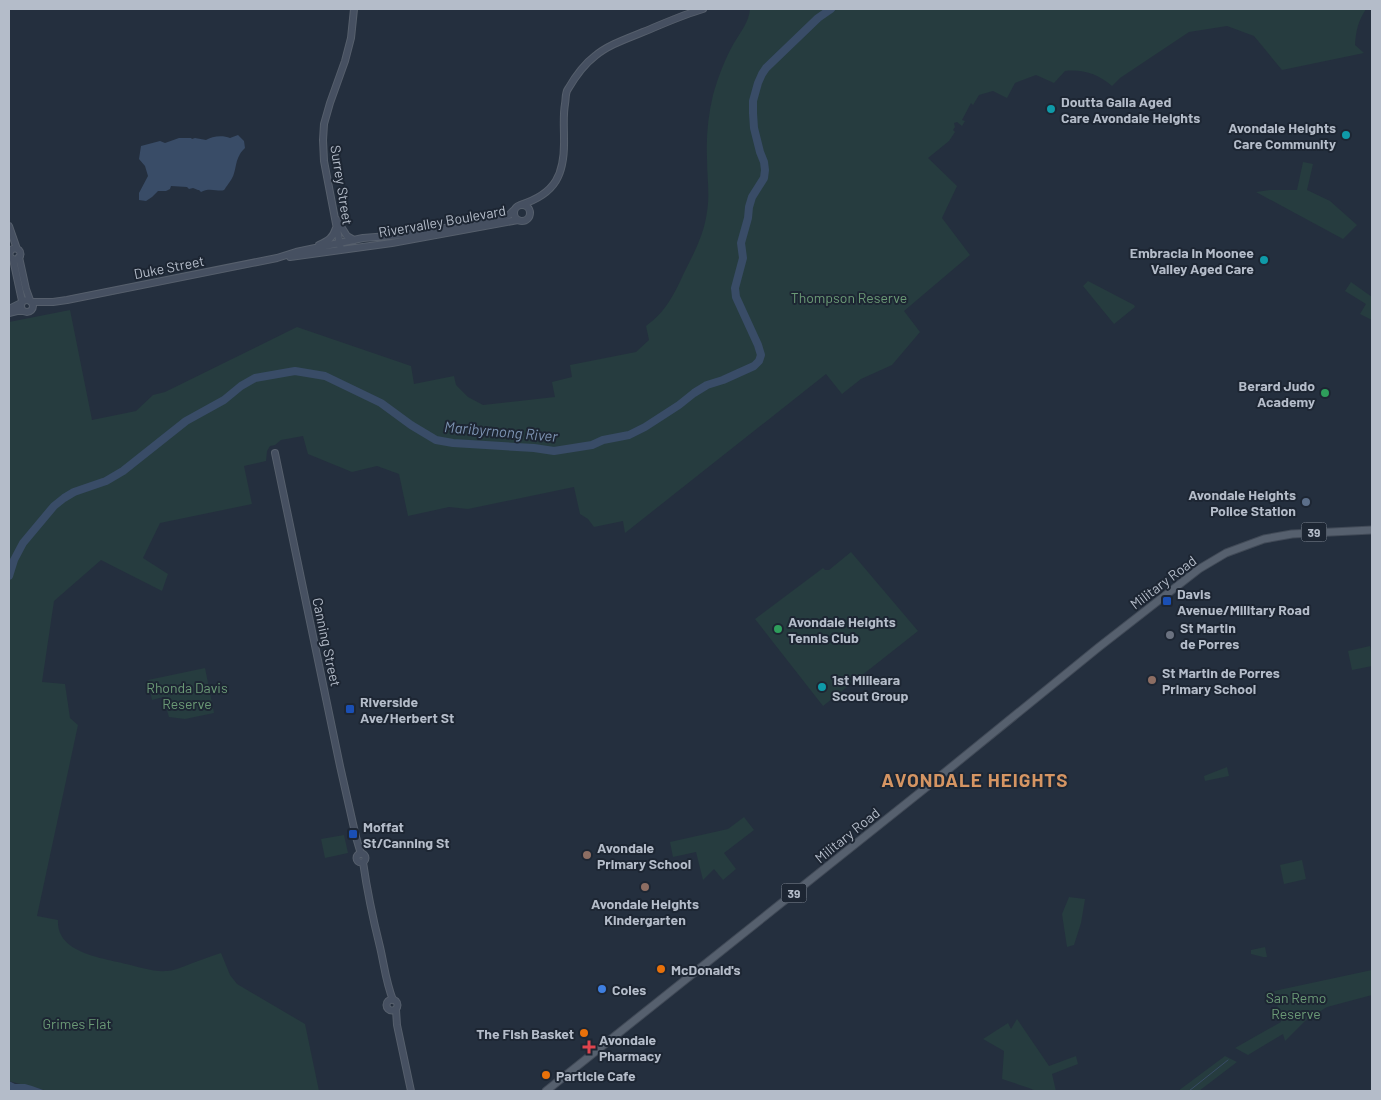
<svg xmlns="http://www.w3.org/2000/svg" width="1381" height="1100" viewBox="0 0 1381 1100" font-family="Barlow,sans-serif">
<rect width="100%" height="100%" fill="#242f3e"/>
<path fill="#263c3f" d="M750,9h616c-8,12 -10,22 -11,36l9,8 -82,17 -28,-34 -27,-10 -38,6 -69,46 -8,8c-14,-12 -29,-17 -47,-15l-11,12 -18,-8 -21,8 -8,15 -14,-7 -14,4 -6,10 -2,-2 -9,17 3,1 -3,5 -5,-4 -3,1 1,4 -2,3 2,2 -6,9 -21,17 29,28 -15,32 28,37 -66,56 16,21 -28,33 -31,14 -19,15 -16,-20 -201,159 -2,-12 -29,6 -6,-8 -8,-5 -6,-27 -106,22 -19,-2 -41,9 -9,-42 -22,-8 -25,6 -44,-18 -5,-18 -22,4 -6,5 -5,1 -3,5 -1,10 -22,5 8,38 -92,19 -17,35 25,16 -6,17 -61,-31 -47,41 -12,81 23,2 5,34 8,7 -41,191 21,4c-2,33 44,38 68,44 13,3 27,8 41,7 6,0 12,-3 18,-5 12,-5 24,-9 36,-13l9,22 7,9 68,40 14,67h-273c-12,-5 -25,-6 -37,-10v-759l61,-12 22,110 44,-9 17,-16 12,-3 132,-65 114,39 3,18 40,-8 2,9 12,12 15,8 72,-8 -3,-15 20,-5 -2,-12 66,-13 13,-12 -3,-14c19,-14 27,-29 37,-51 10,-20 21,-40 24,-63 3,-18 0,-35 0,-53 -1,-22 1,-43 6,-64 5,-18 12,-36 21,-52 7,-12 15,-21 16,-34z
M1303,162l10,2 -6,26 23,11 27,24 -14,14 -87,-47 14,-2h27z
M1088,281l46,24 1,2 -21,17 -31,-38z
M1351,282l21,15v23l-12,-6 6,-10 -21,-13z
M851,552l67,79 -95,75 -68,-87 68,-51 2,2h4z
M1370,646l2,11v9l-20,4 -4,-19z
M205,668l9,45 -29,6 -16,-2 -6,-20 -11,3 -4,-20z
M1227,767l2,9 -24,5 -1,-5z
M744,817l10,13 -30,23 12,16 -13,11 -9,-11 -11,11 -7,-28 -23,5 -3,-15 58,-13z
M344,835l4,18 -23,5 -4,-19z
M1302,860l4,19 -22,5 -4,-19z
M1069,897l16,2 -4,24 -7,22 -7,2 -5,-33z
M1265,947l2,10h-4l-12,-3v-4z
M1372,970v25l-45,12 -21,13 -21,21 -2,-7 -35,21 -13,-7 46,-26 -7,-31z
M1017,1019l32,47 27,-10 2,8 -26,10 4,17h-20l-7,-3 -27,-9 2,-28 -21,-12 25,-16 3,6z
M1225,1056l12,6 -38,29h-21z"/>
<path fill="#394c67" d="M238,135l6,6 1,7c-2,2 -4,4 -5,6 -6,10 -3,19 -11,29 -1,1 -4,6 -5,7 -5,2 -15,-3 -23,2l-2,-2h-1l-5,-2 -4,1 -2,-2 -16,-1 -1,3 -4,2h-8l-6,6 -6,4 -7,-1v-7l9,-17 -3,-10 -6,-7 2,-13 19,-5 5,2 14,-5h12l1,1 3,-1 11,2c6,-4 17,-5 24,-2z
M9,1081l6,3h10l7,2 14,5h-37z"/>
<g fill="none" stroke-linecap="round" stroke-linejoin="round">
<path stroke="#394c67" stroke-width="1" d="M1189,1091l39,-31"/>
<path stroke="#394c67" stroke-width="8" d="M9,576l5,-16 9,-17 31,-37 10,-8 10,-6 32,-11 17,-10 63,-50 38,-21 17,-14 14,-8 40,-7 30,5 56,27 30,22 25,15 17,3 81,5 20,3 38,-6 11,-5 26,-5 16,-8 34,-22 15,-12 13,-8 16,-5 31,-14 5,-5 2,-6 -3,-10 -22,-48 -1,-9 8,-30 -2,-15 7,-25 1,-11 3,-10 12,-19 1,-8 -1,-8 -4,-10 -6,-24 -1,-15v-12l5,-18 4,-9 4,-6 52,-50 13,-9"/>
<defs>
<path id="secondary" d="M514 213a8 8 0 1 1 16 0a8 8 0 1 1-16 0Z
M520,205c36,-11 45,-31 44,-67 0,-12 -1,-23 1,-34 1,-5 0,-11 3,-15 7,-12 15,-24 27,-33 13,-11 31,-17 48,-24 20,-8 39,-17 60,-23
M337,220l10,16 7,4
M9,226l8,23
M319,245c9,-4 14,-7 17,-17
M9.5 254a5.5 5.5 0 1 1 11 0a5.5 5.5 0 1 1-11 0Z
M341,250l-17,-89 -1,-21 1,-16 6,-21 15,-42 6,-23 3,-29
M19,257l7,32 4,11
M290,257l102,-14 126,-23
M13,259l9,42
M21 306a6 6 0 1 1 12 0a6 6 0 1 1-12 0Z
M31,302h22l14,-2 210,-42 19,-6 67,-14 51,-4 88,-17 7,-2 5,-5
M9,309l12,-6
M9,313l8,-2h6
M275,453l65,313 16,71 5,17
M356.5 858a4.5 4.5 0 1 1 9 0a4.5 4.5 0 1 1-9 0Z
M363,862c4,28 10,57 17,85 4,17 6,36 13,53
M386.5 1005a5.5 5.5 0 1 1 11 0a5.5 5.5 0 1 1-11 0Z
M396,1010l1,15 14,66"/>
<path id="primary" d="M546,1091l382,-305 171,-139 100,-78 27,-16 38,-14 28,-5 80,-4"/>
</defs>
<use href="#secondary" stroke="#565f6c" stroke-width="8"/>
<use href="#primary" stroke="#414a57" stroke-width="9"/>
<use href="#secondary" stroke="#465061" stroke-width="6"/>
<use href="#primary" stroke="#56606e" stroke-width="7"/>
</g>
<g fill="#0f9aa8" stroke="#1d2633" stroke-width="2">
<circle cx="1051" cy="109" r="5"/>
<circle cx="1346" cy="135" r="5"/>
<circle cx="1264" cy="260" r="5"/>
<circle cx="822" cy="687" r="5"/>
</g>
<g fill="#2e9e5b" stroke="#1d2633" stroke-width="2">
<circle cx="1325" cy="393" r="5"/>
<circle cx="778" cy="629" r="5"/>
</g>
<circle fill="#5c6f8a" stroke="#1d2633" stroke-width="2" cx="1306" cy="502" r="5"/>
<g fill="#1a4fb4" stroke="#1d2633" stroke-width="2">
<rect x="1162" y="596" width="10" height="10" rx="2.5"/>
<rect x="345" y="704" width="10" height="10" rx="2.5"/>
<rect x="348" y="829" width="10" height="10" rx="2.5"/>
</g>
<circle fill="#6b7280" stroke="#1d2633" stroke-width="2" cx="1170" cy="635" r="5"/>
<g fill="#8d6e63" stroke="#1d2633" stroke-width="2">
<circle cx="1152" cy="680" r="5"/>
<circle cx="587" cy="855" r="5"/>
<circle cx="645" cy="887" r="5"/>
</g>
<g fill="#e8710a" stroke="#1d2633" stroke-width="2">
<circle cx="661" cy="969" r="5"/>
<circle cx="584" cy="1033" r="5"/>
<circle cx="546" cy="1075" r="5"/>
</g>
<circle fill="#3f7fe0" stroke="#1d2633" stroke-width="2" cx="602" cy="989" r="5"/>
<path fill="#e0444e" stroke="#1d2633" stroke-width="2" d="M586.5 1039.5h5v5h5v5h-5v5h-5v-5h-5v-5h5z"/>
<g text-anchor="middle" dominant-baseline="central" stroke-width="4" stroke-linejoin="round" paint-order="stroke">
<g fill="#1d2633" stroke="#878f9c" stroke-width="1">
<rect x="1301.5" y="522.5" width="25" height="19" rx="4"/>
<rect x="781.5" y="883.5" width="25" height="19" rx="4"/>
</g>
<g font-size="12" font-weight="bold" fill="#b4bcc9">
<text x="1314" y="532">39</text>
<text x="794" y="893">39</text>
</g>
<g font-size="14" font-weight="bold" fill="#b4bcc9" stroke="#1d2633" text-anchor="start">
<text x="1061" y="101">Doutta Galla Aged<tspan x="1061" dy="16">Care Avondale Heights</tspan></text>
<text x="1336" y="127" text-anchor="end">Avondale Heights<tspan x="1336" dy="16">Care Community</tspan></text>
<text x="1254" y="252" text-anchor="end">Embracia in Moonee<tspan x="1254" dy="16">Valley Aged Care</tspan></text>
<text x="1315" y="385" text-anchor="end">Berard Judo<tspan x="1315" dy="16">Academy</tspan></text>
<text x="1296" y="494" text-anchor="end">Avondale Heights<tspan x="1296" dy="16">Police Station</tspan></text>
<text x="1177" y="593">Davis<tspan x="1177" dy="16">Avenue/Military Road</tspan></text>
<text x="788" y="621">Avondale Heights<tspan x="788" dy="16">Tennis Club</tspan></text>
<text x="1180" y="627">St Martin<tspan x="1180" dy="16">de Porres</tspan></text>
<text x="1162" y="672">St Martin de Porres<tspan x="1162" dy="16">Primary School</tspan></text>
<text x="832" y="679">1st Milleara<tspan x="832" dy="16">Scout Group</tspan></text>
<text x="360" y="701">Riverside<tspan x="360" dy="16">Ave/Herbert St</tspan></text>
<text x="363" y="826">Moffat<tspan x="363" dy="16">St/Canning St</tspan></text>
<text x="597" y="847">Avondale<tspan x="597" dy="16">Primary School</tspan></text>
<text x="645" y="903" text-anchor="middle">Avondale Heights<tspan x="645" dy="16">Kindergarten</tspan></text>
<text x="671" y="969">McDonald's</text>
<text x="612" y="989">Coles</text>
<text x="574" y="1033" text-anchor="end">The Fish Basket</text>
<text x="599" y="1039">Avondale<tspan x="599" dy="16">Pharmacy</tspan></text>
<text x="556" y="1075">Particle Cafe</text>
</g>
<g font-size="14" fill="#b4bcc9" stroke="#1d2633">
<text transform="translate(342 185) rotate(81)">Surrey Street</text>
<text transform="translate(442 221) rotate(-10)">Rivervalley Boulevard</text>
<text transform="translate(169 267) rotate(-11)">Duke Street</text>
<text transform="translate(1163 582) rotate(-37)">Military Road</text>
<text transform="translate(327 642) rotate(78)">Canning Street</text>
<text transform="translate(847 835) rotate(-39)">Military Road</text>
</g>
<g font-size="14" fill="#6b9a76" stroke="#1d2633">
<text x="849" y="297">Thompson Reserve</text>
<text x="187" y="687">Rhonda Davis<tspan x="187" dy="16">Reserve</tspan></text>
<text x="1296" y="997">San Remo<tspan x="1296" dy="16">Reserve</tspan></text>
<text x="77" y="1023">Grimes Flat</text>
</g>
<g font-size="15" font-style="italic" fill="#7c92b1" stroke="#1d2633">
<text transform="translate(501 431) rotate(5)">Maribyrnong River</text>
</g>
<g font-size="19" font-weight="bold" letter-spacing="1" fill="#d59563" stroke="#1d2633">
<text x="975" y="779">AVONDALE HEIGHTS</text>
</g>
</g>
<rect width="1381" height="1100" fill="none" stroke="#b4bcc9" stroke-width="20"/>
</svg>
